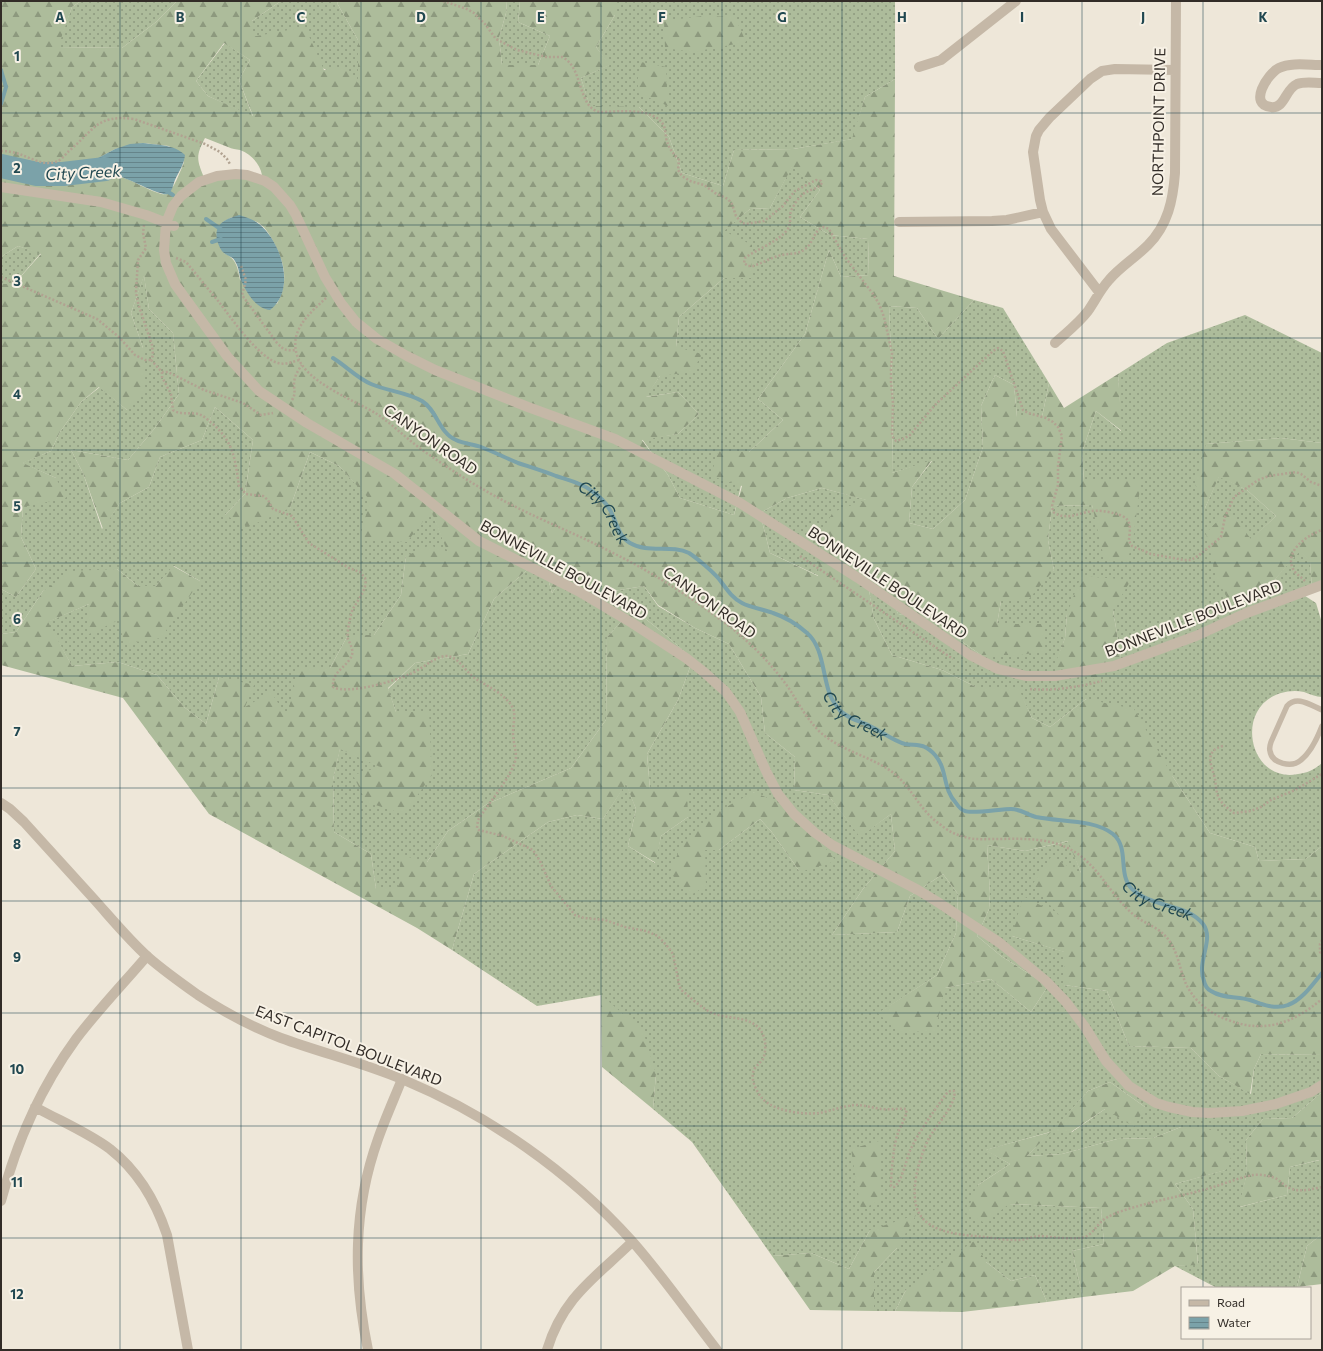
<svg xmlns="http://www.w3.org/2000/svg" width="1323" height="1351" viewBox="0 0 1323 1351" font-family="Commissioner,sans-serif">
<defs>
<pattern id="grass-dots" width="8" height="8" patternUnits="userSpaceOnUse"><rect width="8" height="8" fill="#adbc9b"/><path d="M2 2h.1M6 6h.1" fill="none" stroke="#8d997e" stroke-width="1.8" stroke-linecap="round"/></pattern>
<pattern id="forest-firs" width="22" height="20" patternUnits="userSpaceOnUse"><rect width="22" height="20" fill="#adbc9b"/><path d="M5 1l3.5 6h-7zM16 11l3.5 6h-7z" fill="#8d997e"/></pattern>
<pattern id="water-rules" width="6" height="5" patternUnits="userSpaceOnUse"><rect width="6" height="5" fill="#7ba2a9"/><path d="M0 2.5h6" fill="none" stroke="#65848a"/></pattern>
</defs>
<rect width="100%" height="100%" fill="#eee7d9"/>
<path fill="url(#grass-dots)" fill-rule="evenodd" d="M81,1h96l-21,21 -34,26 -65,-1 15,-40z
M281,1h57l-1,2 21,37 1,44 -108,-47 1,-16z
M507,1h13l-2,21 32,14 -12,29h-36l-3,-27 7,-25z
M615,1h280v78l-30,18 -12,42 -60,10 -59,1 -11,36 -41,-13 -13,-36 -30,-30h-49l-9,-29 28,-13 -13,-18 19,-32z
M225,43l25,17 -11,20 14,37 -45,-21 -12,-15z
M792,166l28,24 -20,27 30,18 38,4 1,36 -28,2 -12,-27 -24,84 -47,65 25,21 -34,32 -15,63 -54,-17 -12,-23 -26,-36 36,-5 21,-20 -21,-22 -33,5 15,-21 16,-29 3,-30 45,-39 -1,-47 27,-22 20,-1z
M18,246l23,7 -27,31h-13v-27z
M144,275l5,34 24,24 6,61 -24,34 -27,32 -57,-10 12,23 19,56 18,-26 29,-16 11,-30 42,-17 13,-33 38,33 -8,54 -20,21 65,-7 20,-56 29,14 32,34 60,10 18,44 -43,2 -5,39 -27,40h-26l-18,33 -43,50 -43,-10 -25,-31 -13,47 -22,-17 -27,-32 -39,-13 -46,4 -25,-44 42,-18 111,-23 -26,-15 -18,20h-18l-21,-17 -74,22 -27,41 -15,2v-45l15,8 20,-28 -15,-32 2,-30 33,-29 -34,-15 29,-12 9,-19 21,-30 19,-15 27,23 16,-62 -12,-35z
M974,300l29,8 46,75 -7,34h-25l-3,-32 -19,-10 -14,31 2,41 -18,53 -32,29 -24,-6 3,-36 20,-26 -40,12 1,-71 -4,-96 28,2 21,31z
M1245,315l77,38v90l-41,-5 -75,6 -1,64 14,-32 28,14 29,26 -25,24 11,54 38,-44 10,11 2,28 -10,5 14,9 6,20v74c-6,0 -12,-3 -18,-5 -8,-2 -16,-1 -23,1 -48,14 -32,91 17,81 9,-1 16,-4 24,-11v83l-16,13 -47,2 -4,-14 -45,-14 -37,-56 -87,-78 -36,28 -18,-9 -15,-31h-41l-34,-17 -50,-15 -18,-36 -7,-41 11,-13 20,49 32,5 51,36 62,-31h-46l4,-23 53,-31 -6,-30 4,-34 40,-1 6,21 39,-22 3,-23h-56l-2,-29 14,-41 25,20 -3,-57 49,-31zM1113,610l8,48 -66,9 10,-29 2,-24z
M822,488l45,12 -47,35 -1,41 -49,-23 -10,-40 27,-15z
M542,557l10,36 17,-24 32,24 43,-7 14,20 37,22 34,16 32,53 4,36 30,24 -1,33 34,5 32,41 31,-22 4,37 -32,38 -31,46 65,-3 13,-36 33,-22 15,20 -2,39 -19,42 -58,38 66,-25 46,-9 40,33 17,-26 -47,-30 -24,-20 12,-27 1,-15 -3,-49 38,6 44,-10 12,32 -21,43 -48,20 53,16 -1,33 43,6 22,55 62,2 28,28 32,18 3,-25 7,-15 61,1v37l-30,26 -29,1 -17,21 1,32 -7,35 47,-12 3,-28 30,-7 2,5v69l-15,12 -10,41 -80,1 -42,-22 23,-2 -5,-55 -18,-25 50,-14 -44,-43 -28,11 -36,1 -55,15 -35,2 23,-24 -64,18 24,14 -32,21 31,19 92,4 3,36 -32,7 11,46 -36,5 -12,-27 -24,6 -25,-19 -80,28 -11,21h-21v-39l23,-24 -27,-18 -21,39 -38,-16 -39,3 -80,-114 -39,-33 3,-35 -55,-79 -64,11 -85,-56 22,-76 74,-52 29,-7 26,4 23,-36 10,26 -8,37 27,17 6,-27 27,-19 -38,-28 -3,-35 31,-54 15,-41 -31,-27 -29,-23 -26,28 -1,83 -35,48 -84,36 -39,27 -21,31 -29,27h-22l-5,-35 -37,-22 -1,-52 7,-32 41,19 -15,35 63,-90h-33l-8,-23 27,-26 53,-9 26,-55zM754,792l46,80 -29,-41 -11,-12 -41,31h-14zM1110,1082l35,25 -40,2 -33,23h-20l36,-41z"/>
<path fill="url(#forest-firs)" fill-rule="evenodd" d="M1,1h80l-9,6 -14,40 64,1 34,-26 21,-21h104l-29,20v16l53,-10 19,43 21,-3 13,16v-43l-21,-37 1,-2h169l-1,12 -7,25 3,27h36l12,-29 -32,-14 2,-21h95v14l-19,32 14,18 -29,13 9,28 49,1 30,30 13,36 41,13 11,-36 59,-1 59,-10 13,-42 30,-18 -1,197 80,24 -36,39 -21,-31 -28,-2 4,96 -1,71 40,-13 -20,27 -3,36 24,6 32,-29 18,-53 -2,-41 14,-31 19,10 3,32h25l7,-34 15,25 54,-34 4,57 -26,-20 -14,41 2,29h57l-9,66 -6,15 -22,-4 -12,-53 -40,1 -4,34 6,30 -27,31h-26l-4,23h46v27l-22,4h-40l-51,-36 -32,-5 -20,-48 -11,12 7,41 18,36 50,15 34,17h42l14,31 18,9 36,-28 48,10 39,68 37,56 45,14 4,14 47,-2 16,-13v209l-61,-1 -7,15 -4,25 -31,-18 -28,-28 -62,-2 -22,-55 -43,-6v-33l-52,-16 11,-40 36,19 -27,-30 19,-28 30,16 -13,-32 -43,10 -38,-6 3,49 -1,15 -12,27 24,20 47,30 -17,26 -40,-33 -46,9 -10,44h-37l-20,-19 59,-38 19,-42 2,-39 -15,-20 -33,22 -13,36 -65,3 31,-46 32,-38 -4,-37 -31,23 -32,-42 -34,-5 1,-33 -30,-24 -4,-36 -32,-53 -34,-16 -37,-23 -14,-19 -43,7 -32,-24 -17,24 -10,-36 -48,42 -26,55 -53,9 -27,25 8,24h33l3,63 -28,39 -38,-12 -13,-27 27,-8 -40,-18 -7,31 1,52 37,22 5,35h22l3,-34 26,7 21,-31 39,-27 84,-36 35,-48 1,-83 26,-28 29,23 31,27 -15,41 -31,54 3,35h37l1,28 -27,19 -5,27 -28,-17 8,-37 -10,-25 -23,35 -26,-4 -29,7 -74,52 -22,76 -35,-22 -208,-114 -86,-116 -122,-33v-31l15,-2 27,-41 29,-20 45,-2 21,17h18l17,-20 27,15 -39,57 -37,6 -5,-24 -30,14v-30l-41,18 24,44 46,-4 39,13 27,32 22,17 13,-47 35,8 -9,22 26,-15 16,25 11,-49h32l18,-33h26l27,-40 5,-39 24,-11 18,8 -17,-42 -24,31 -48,-2 11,-40 -31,-34 -29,-14 -20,56 -42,19 -23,-12 20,-21 8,-54 -38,-33 -13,33 -42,17 -11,30 -29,16 -17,26 -20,-56 -12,-23 57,10 27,-32 24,-34 -6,-61 -24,-24 -5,-33 -13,37 12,35v47l-16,15 -28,-23 -18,15 -21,30 -9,19 -28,12 33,15 10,20 -43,9 -2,30 15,32 -20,28 -15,-8v-305h13l27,-30 -23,-8 -17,11zM224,43l26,17 -11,20 14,36 -45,-20 -12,-15zM205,138c8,3 15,6 23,9 4,2 8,2 12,3 11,4 20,14 22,25l-57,5c-8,-20 -10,-23 0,-42zM143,143l26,3 15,16c-3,8 -11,29 -17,32 -7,3 -35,-14 -43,-16 -12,-4 -24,1 -37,-1 -5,0 -10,-3 -14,-5l42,-23zM792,167l28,23 -20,27 30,18 38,4 1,36 -28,2 -12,-27 -24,84 -47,65 25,21 -34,32 -31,-1 -7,25 31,10 -8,29 -54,-17 -12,-23 -26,-35 36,-6 21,-20 -21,-22 -32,5 14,-21 32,-4 10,-18 -26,-7 3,-30 45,-39h27l1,-33 -28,-14 26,-22 20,-1zM232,217c8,2 17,2 25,5 7,3 13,13 16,19 12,22 16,40 4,63l-37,-24c-2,-12 -4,-22 -16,-27l-7,-17 6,-14zM822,488l44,12 -33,12 -13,23 -2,41 -48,-23 -10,-40 27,-15z
M703,16l32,1 11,25 -53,10 -28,-4 -1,-27z
M641,62l25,5 2,39 -30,-13v-15z
M1281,438l41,5v142l-10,4 -2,-27 -10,-11 -38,43 -32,9 -14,-26 -10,-44 22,-23 23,29 25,-23 -29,-26 -28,-13 -14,31 -10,-24 11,-40z
M1081,576l50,4 -18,30 8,48 -23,22 -44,-13 11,-29 2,-24z
M754,792l40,18 42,51 -36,11 -29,-41 -11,-12 -41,31h-14l1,36 -17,10 -19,-24 12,-28 33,-31z
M601,995l42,36 13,43 -3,35 -51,-42z
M1110,1082l35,25 -11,20 -29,-18 -34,23h-20l-24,24 35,-2 55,-15 36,-1 28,-11 31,3 22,19 -8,21 -51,14 18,25 5,56 -23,1 -42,25 -50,6 -11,-46 32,-7 -3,-36 -92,-4 -24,19 -19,-10 12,-28 32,-21 -25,-14 66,-18 37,-41z
M1322,1092v73l-3,-5 -29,7 -3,28 -48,12 8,-35 -1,-32 17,-21 29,-1z
M879,1141l1,59 -19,10 -10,-61z
M916,1215l-19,33 -23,24v39l-64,-1 -38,-54 39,-3 38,16 21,-39z
M1322,1234v50l-25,3 10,-41z
M974,1241l12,21 25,19 24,-6 12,27 -85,10 -67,-1 11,-21z"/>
<path fill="url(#water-rules)" d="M143,143c14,2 31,1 42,12 -1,10 -6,16 -10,25 -2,5 -2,10 -7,14 -6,3 -40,-16 -50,-18 -10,-2 -21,3 -31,1 -5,0 -10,-3 -15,-5l43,-23 15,-5z
M239,215c6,2 14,4 20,9 22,17 38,66 11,86 -14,-1 -24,-18 -29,-30 -2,-5 -2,-12 -5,-17 -3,-7 -7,-6 -12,-10 -3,-2 -6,-9 -7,-13 -3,-16 8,-21 22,-25z"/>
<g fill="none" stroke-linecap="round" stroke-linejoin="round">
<g stroke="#7ba2a9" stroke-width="4">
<path d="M1,70l5,17 -5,17"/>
<path d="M165,190l8,5"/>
<path d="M206,219l16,11"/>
<path d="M212,242l9,-3"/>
<path id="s1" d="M333,358c13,8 24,20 38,26 16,7 35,8 51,17 15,9 17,32 34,39 8,4 17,4 25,7 13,5 25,11 37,16 12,4 25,8 38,13 12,4 26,7 36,15 7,5 14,12 18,19 7,12 8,26 20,33 18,11 41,1 59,10 9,6 23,18 30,26 7,9 12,18 23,24 9,5 21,6 31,10 12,4 25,12 34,20 20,17 14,54 29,72 4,6 4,6 10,10 7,5 16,7 24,11 11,5 23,15 35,18 14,2 19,-1 30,11 13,15 7,33 21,48 2,3 5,7 9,8 7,3 36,-2 46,-2 10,0 17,6 25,8 24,5 58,2 77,17 17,14 4,40 19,55 20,19 54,14 71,35 12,16 -7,37 1,57 1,5 3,8 7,10 12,8 27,5 39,9 6,2 12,5 19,6 6,1 14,1 19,-1 14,-5 25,-21 34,-32"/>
</g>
<path stroke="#7ba2a9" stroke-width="24" d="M1,166l36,8h26l42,-5"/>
<path stroke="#b1a291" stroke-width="2.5" stroke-dasharray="2 2" stroke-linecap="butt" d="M443,1l24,8 7,4 11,11 11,15 21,11 29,7h16c22,10 15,51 38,55 18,0 54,-6 64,14 1,4 2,9 2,12 3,11 6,14 13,22l-1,10 4,6 8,5 14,4 11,8 13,6 4,5 4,12 6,7 4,1 18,-3 18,-14 13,-16 21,-11 5,1 1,2c-5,7 -16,7 -21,13 -5,5 -10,13 -11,19 0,6 1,10 -3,15 -9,12 -30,19 -42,28l-1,5 4,3h5c10,-3 19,-9 29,-11 8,-2 16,0 23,-6 9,-6 8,-19 19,-22l5,2 16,28 28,37 6,10 5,13 8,36 -1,16v13l2,21 -1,33 4,5 7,-2 7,-4 25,-30 58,-54 5,-3 5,3 20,59 5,3 18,5 7,4 5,5 4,9 -4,30v19l-6,21 1,6c13,9 26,1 39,-1 9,-1 17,1 25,3 4,1 11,4 12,9 2,5 0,13 0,18l3,5 19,8 33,6h7l7,-4 23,-19 4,-20 9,-20 24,-17 11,-4 27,-4 5,2 10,8 11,4
M1,151c6,0 12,1 18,3 12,4 26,13 39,7 4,-2 8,-7 11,-10 25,-21 28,-37 65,-32l71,25 15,8 7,7 3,5
M144,225l-1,8 3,15 -8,12 -2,32 2,11 14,42 1,10 -2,5
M176,258l10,4c11,13 22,27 33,40 12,16 40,56 59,61 7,2 14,-1 21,-3
M241,266l5,14 -4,15 35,48c7,7 8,8 19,7
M1,277l96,42 22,18 16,18 10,5h6
M326,298c-16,15 -37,32 -29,57 8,27 57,45 80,59 19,13 35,30 54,42 26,18 53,35 81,49 33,17 67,30 99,47 39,19 75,42 110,68 26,19 48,41 67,67 10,15 18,31 31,44 22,21 54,25 77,44 17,15 25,37 45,50 7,6 15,10 24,12 9,3 18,2 27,2 30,0 60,-3 86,15 24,17 36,47 60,64 12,8 24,11 32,24 9,13 10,30 17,44 9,17 24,28 41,34 37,14 65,3 94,-21
M151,360l11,12h6l36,18 39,13 18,12 12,-2
M162,372v5l9,17 2,16c8,6 19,1 28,5 4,2 8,6 12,9 21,19 22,35 26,62l7,8 17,2 5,4 5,9 19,7 17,27 40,25 11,4 5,6c3,11 -7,21 -12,31 -2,4 -3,10 -4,15 -1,4 -2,10 -1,15 3,7 7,13 2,20 -7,10 -18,14 -17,28 15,8 62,-6 77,-13 11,-4 24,-17 35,-18 13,-1 21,17 31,23 10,6 36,19 38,33 1,7 -1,14 -1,21 0,8 3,16 3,24 -2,17 -28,47 -38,63l-1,8 2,2 24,6 30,14 7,11 11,25 24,29 9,3 21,2 20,7 21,4 12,5 10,11 5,7 6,30 2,6 4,3c8,7 17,15 27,20 15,6 34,3 46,14 8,8 9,22 5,32 -2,3 -5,5 -8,9 -6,9 1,23 7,30 11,13 41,17 57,15 12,-2 24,-7 36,-8 9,0 18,3 27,4 8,1 17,-1 24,0 2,6 -6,17 -8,24 -5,14 -6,35 -7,50v3l3,1c7,-4 12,-25 15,-34 9,-21 24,-40 37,-59l4,-3h4c4,11 -19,36 -25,47 -9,18 -20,53 -11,73 10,23 46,24 68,26 10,2 22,3 33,3 7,0 14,-4 21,-4 12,1 34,4 45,1 7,-3 11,-10 16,-15 4,-4 9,-6 15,-9 31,-11 63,-16 94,-25 14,-4 28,-10 43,-13 7,-1 18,1 24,4 5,4 9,8 15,10 10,3 20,0 30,-2
M292,400c4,-6 2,-10 2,-16 0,-7 4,-14 8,-19
M800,556l153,103
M1305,581c-3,-3 -7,-6 -10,-9 -14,-19 12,-37 27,-42
M1030,689c25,2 48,-2 72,-8
M1223,746c-20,5 -11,20 -8,33 1,7 1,15 5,21 4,6 9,9 14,13l17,-2 10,-4 10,-7 24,-10 27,-16
M1322,940l-2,4v8l2,2"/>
<path stroke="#c5b8a7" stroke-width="5.5" d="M1322,710c-12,-5 -25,-15 -35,-4l-16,36c-1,3 -2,6 -1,9 2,13 22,17 31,9 10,-8 16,-21 21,-34"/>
<path stroke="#c5b8a7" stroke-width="10" d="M1322,65c-13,0 -31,-3 -43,3 -12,6 -31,37 -8,39 14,2 14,-18 26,-23 8,-3 17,-1 25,-1
M919,67l22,-7 75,-59
M1,187l100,15 45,13 28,11
M899,222l93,-1 15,-1 36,-8
M1099,292l-48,-63 -8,-17 -3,-12 -6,-41 -1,-7 3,-16 3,-6 11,-13 40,-38 12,-8 13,-2 60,1
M1055,343c11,-10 24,-20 33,-32 7,-10 12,-21 21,-31 11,-13 26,-22 39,-35 20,-20 25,-45 27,-72l1,-172
M1322,585l-78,29 -48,22 -82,30 -59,10h-29l-28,-7 -28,-14 -112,-77 -118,-75 -125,-64 -87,-32 -93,-37 -28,-14 -30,-17 -21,-17 -15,-19 -16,-26 -29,-62 -6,-10 -16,-18 -9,-6 -18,-6 -11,-1 -19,2 -18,6 -18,14 -8,10 -7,17 -2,27 2,13 9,21 52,72 32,35 48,32 88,51 84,67 99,50 54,32 54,35 19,15 21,19 14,20 26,59 12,23 16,20 20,18 18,13 86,45 18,11 64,42 46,38 20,21 19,25 21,34 23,25 27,17 13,4 23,5 18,1 32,-2 34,-7 35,-12 11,-7
M35,1107c25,14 52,25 75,42 28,22 46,53 57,86l21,115
M1,1201c15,-57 40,-114 75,-162 22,-29 47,-55 71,-83
M368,1350c-15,-72 -15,-141 10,-211 7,-20 16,-40 24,-60
M547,1350c16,-53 48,-72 85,-108"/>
<path stroke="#c5b8a7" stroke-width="10" d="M1,803l9,6 14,13c23,25 46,51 69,76 18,20 35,41 55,59 16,14 33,26 50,38 26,17 54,32 83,43 41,15 83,25 123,42 86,36 165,91 228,161 30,34 57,73 85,109"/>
</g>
<path fill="none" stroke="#204750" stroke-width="1" stroke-opacity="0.55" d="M120,1v1349M241,1v1349M361,1v1349M481,1v1349M601,1v1349M722,1v1349M842,1v1349M962,1v1349M1082,1v1349M1203,1v1287M1,113h1321M1,225h1321M1,338h1321M1,450h1321M1,563h1321M1,676h1321M1,788h1321M1,901h1321M1,1013h1321M1,1126h1321M1,1238h1321M1203,1338v12"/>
<g text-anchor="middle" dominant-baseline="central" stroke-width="4" stroke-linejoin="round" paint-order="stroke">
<g font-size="15" fill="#322c27" stroke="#f7f1e5">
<text transform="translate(1158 122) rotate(-89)">NORTHPOINT DRIVE</text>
<text transform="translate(431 439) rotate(35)">CANYON ROAD</text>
<text transform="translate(564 569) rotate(29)">BONNEVILLE BOULEVARD</text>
<text transform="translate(888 582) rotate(34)">BONNEVILLE BOULEVARD</text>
<text transform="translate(710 602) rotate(36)">CANYON ROAD</text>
<text transform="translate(1193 618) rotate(-21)">BONNEVILLE BOULEVARD</text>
<text transform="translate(349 1045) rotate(21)">EAST CAPITOL BOULEVARD</text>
</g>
<g font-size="16" font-style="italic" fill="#204750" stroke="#f7f1e5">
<text transform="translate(83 172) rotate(-3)">City Creek</text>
<text stroke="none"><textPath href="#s1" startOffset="322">City Creek</textPath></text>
<text stroke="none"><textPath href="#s1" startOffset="671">City Creek</textPath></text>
<text stroke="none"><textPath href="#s1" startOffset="1068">City Creek</textPath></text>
</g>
</g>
<g font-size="13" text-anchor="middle" font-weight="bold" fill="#204750" stroke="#f7f1e5" stroke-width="4" stroke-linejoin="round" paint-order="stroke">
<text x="60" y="22">A</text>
<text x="180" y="22">B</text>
<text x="301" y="22">C</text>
<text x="421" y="22">D</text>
<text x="541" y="22">E</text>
<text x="662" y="22">F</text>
<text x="782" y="22">G</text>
<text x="902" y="22">H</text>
<text x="1022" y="22">I</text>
<text x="1143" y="22">J</text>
<text x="1263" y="22">K</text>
<text x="17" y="61">1</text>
<text x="17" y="173">2</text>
<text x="17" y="286">3</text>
<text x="17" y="399">4</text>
<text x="17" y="511">5</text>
<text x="17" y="624">6</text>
<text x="17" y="736">7</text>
<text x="17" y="849">8</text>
<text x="17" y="962">9</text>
<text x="17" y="1074">10</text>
<text x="17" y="1187">11</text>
<text x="17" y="1299">12</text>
</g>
<rect width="1323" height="1351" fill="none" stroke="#322c27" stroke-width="4"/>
<rect x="1181" y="1287" width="130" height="52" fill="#f7f1e5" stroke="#a8a299"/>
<rect x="1189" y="1300" width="20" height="6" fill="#c5b8a7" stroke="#a8a299"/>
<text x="1217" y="1307" font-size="12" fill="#322c27">Road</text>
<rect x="1189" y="1317" width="20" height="12" fill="url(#water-rules)" stroke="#a8a299"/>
<text x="1217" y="1327" font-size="12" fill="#322c27">Water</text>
</svg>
